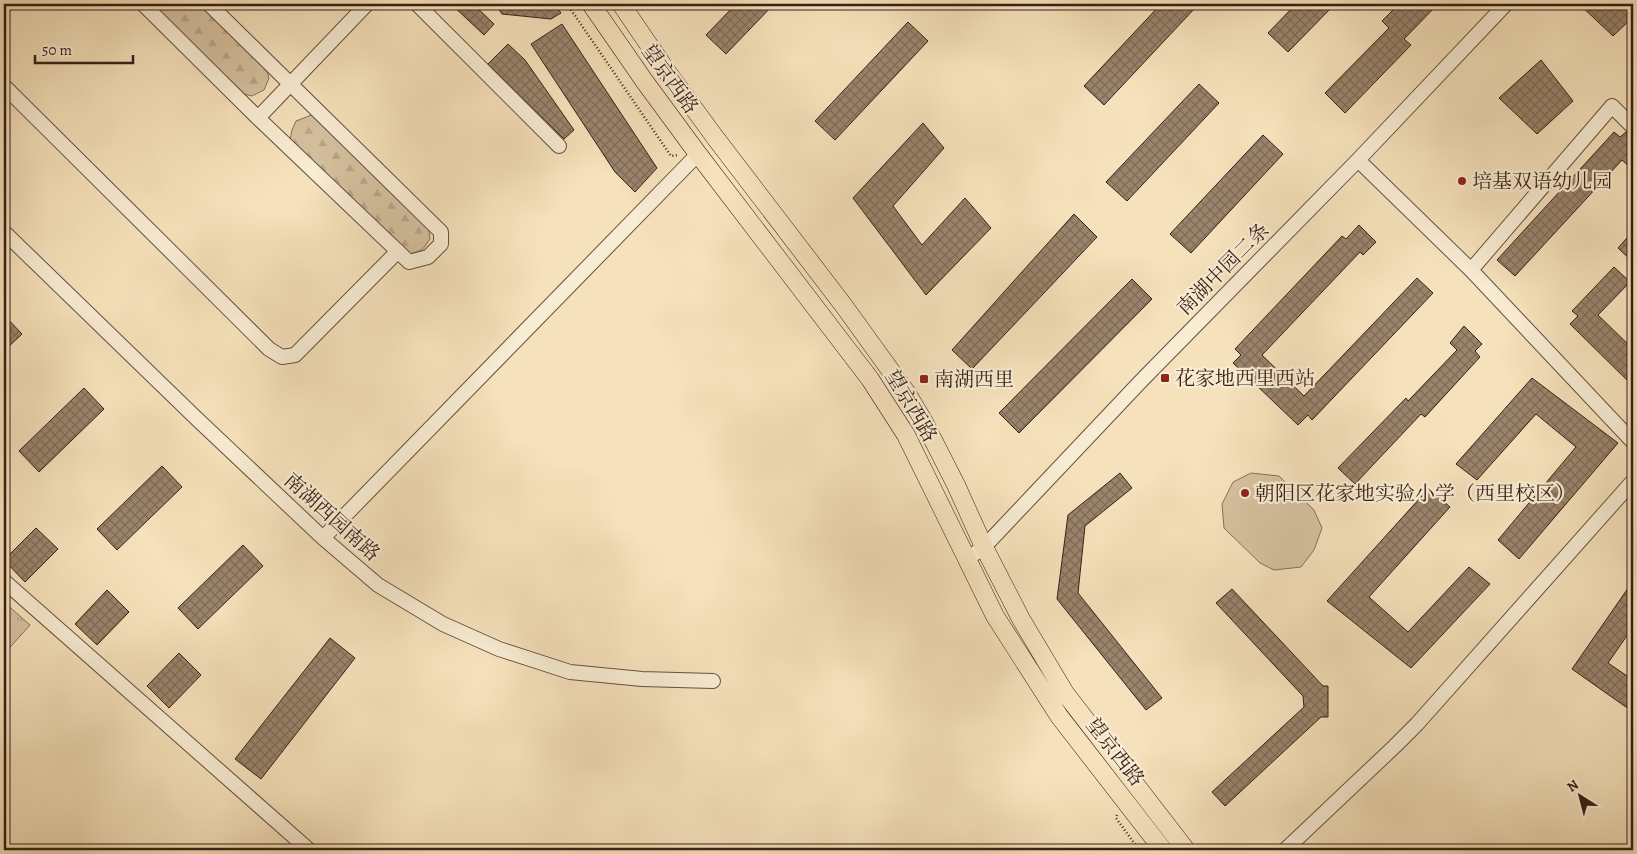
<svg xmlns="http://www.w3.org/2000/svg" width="1637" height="854" viewBox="0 0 1637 854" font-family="Alegreya,'Noto Serif SC',serif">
<defs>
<pattern id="grass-tufts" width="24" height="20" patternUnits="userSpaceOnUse" patternTransform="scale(1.25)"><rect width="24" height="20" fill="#d5c09f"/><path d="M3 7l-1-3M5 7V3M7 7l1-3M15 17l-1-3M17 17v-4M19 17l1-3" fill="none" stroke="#b8a588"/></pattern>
<pattern id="forest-firs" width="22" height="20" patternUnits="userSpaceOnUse" patternTransform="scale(1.25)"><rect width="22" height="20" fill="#d5c09f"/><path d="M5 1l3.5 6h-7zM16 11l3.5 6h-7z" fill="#b8a588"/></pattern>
<pattern id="building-cross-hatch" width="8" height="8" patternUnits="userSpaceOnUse" patternTransform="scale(1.25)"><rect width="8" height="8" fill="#9a846c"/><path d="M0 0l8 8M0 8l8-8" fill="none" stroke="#7f6b58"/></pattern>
</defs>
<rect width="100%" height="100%" fill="#f5e1bb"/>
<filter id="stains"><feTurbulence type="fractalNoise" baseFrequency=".004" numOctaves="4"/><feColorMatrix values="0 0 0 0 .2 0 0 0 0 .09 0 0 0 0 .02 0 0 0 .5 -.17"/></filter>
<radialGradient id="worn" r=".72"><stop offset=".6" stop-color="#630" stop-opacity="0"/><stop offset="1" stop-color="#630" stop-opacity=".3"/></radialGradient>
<path fill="url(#grass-tufts)" stroke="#86705a" d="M4,602l26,23 -26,29z"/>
<path fill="url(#forest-firs)" stroke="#86705a" d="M149,4h53l63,61 4,13 -5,12 -12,6 -12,-3z
M314,114l114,110 2,15 -8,11 -12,4 -120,-114 2,-10 4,-9z"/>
<path fill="#d5c09f" stroke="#86705a" d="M1251,473l28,3 35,34 8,18 -8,22 -13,17 -27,3 -14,-7 -36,-35 -2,-24 11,-22z"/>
<path fill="url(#building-cross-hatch)" stroke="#381f16" d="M451,4h22l21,20 -10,11z
M495,4h60l6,9 -10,6 -49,-5z
M736,4h38l-48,50 -20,-19z
M1161,4h32l3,3 -92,98 -20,-19z
M1296,4h39l-47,48 -20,-19z
M1399,4h39l-34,35 7,6 -66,68 -20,-20 64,-65 -7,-7z
M1579,4h54v13l-20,19z
M908,22l20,19 -93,99 -20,-19z
M562,24l95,144 -22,24 -20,-20 -84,-128z
M508,44l17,16 49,70 -10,9 -76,-75z
M1541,60l32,41 -36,33 -38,-36z
M1199,84l20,19 -92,98 -21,-19z
M923,123l21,25 -51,58 29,39 43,-47 26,30 -65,67 -73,-97z
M1614,132l6,5 6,-5 7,7v31l-11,-10 -107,116 -18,-16z
M1263,135l20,19 -92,99 -21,-19z
M1074,214l23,23 -125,132 -20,-19z
M1359,225l17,17 -13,13 -3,-3 -98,103 42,41 113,-118 16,15 -121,127 -4,-5 -10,10 -65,-62 8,-8 -6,-6 107,-113 4,3z
M1633,231v31l-15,-14z
M1614,267l16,15 -32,33 35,34v37l-63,-62 8,-8 -6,-5z
M1132,279l20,20 -133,134 -20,-20z
M4,315l18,19 -18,17z
M1464,326l18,18 -7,7 5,6 -55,60 -4,-3 -66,70 -17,-16 68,-70 2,3 49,-51 -7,-7z
M1532,378l86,65 -99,116 -21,-19 78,-93 -40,-33 -59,66 -21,-16z
M84,388l20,21 -65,63 -20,-21z
M162,466l20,21 -65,63 -20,-21z
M1120,473l12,15 -47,38 -7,67 84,105 -16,12 -89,-111 11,-84z
M1429,488l21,19 -81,90 39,35 61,-65 21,17 -79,84 -84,-67z
M36,528l22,21 -33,33 -21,-22z
M243,545l20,21 -65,63 -20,-21z
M1633,581v46l-25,36 25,17v32l-61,-43z
M1232,589l91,97h5v31h-7l-96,89 -13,-14 92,-85 -1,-11 -87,-93z
M107,590l22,22 -32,33 -22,-21z
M330,638l25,20 -94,121 -26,-20z
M179,653l22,22 -32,33 -22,-22z"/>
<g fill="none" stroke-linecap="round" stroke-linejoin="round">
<defs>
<path id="minor" d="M143,4l115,114
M209,4l232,228v12l-13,13 -19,5 -151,-144 109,-114
M417,4l142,142
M4,86l265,263 13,8 13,-2 103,-104
M1358,160l113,110 162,172
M4,232l193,187 126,119 55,47 65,39 56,25 71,23 72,7 71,2
M1471,270l141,-164 21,21
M323,538l375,-384
M967,559l17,-12 158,-167 216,-220 148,-156
M4,581l305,269
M1285,850l110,-104 22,-22 216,-243"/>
<path id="major" d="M591,4l54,78 53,72 172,225 36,56 89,181 64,100 104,134
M621,4l47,69 46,63 130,170 62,86 18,30 32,63 28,62 37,72 44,74 121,157"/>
</defs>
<use href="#minor" stroke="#67503f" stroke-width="16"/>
<use href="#major" stroke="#381f16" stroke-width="19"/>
<path stroke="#381f16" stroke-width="2.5" stroke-dasharray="1 2.5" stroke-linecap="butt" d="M567,4l104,152 7,-1
M1117,815l-1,3 23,32"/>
<use href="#minor" stroke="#f8ecd3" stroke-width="14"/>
<use href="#major" stroke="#f5e1bb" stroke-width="18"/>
</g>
<g fill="#8f2418" stroke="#f8ecd3" stroke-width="2">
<circle cx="1462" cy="181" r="5"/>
<rect x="1160" y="373" width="10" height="10" rx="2.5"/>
<rect x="919" y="374" width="10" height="10" rx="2.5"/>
<circle cx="1245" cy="493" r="5"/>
</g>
<g text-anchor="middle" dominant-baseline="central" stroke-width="4.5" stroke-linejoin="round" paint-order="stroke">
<g font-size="20" fill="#381f16" stroke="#f8ecd3">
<text transform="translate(670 79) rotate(54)">望京西路</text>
<text transform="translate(1223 269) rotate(-45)">南湖中园二条</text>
<text transform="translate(911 406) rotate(59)">望京西路</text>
<text transform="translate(332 517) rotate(42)">南湖西园南路</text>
<text transform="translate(1115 752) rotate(52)">望京西路</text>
</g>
<g font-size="20" fill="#381f16" stroke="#f8ecd3" text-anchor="start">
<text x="1472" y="181">培基双语幼儿园</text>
<text x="1175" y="378">花家地西里西站</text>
<text x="934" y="379">南湖西里</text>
<text x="1255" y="493">朝阳区花家地实验小学（西里校区）</text>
</g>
</g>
<rect width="1637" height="854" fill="none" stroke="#f5e1bb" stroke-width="20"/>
<rect x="5" y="5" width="1627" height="844" fill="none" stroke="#381f16" stroke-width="2.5"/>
<rect x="10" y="10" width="1617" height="834" fill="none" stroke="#381f16"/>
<g transform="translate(1580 796) rotate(324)" stroke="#f8ecd3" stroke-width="4" paint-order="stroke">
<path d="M0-4L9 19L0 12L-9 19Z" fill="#381f16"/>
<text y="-8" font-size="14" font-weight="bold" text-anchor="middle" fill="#381f16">N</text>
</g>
<path d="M35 55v8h98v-8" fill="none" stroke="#381f16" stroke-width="2.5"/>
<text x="42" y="55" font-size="15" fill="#381f16" stroke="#f8ecd3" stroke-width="4" paint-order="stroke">50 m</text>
<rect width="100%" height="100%" filter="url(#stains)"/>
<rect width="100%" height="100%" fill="url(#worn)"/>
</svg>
